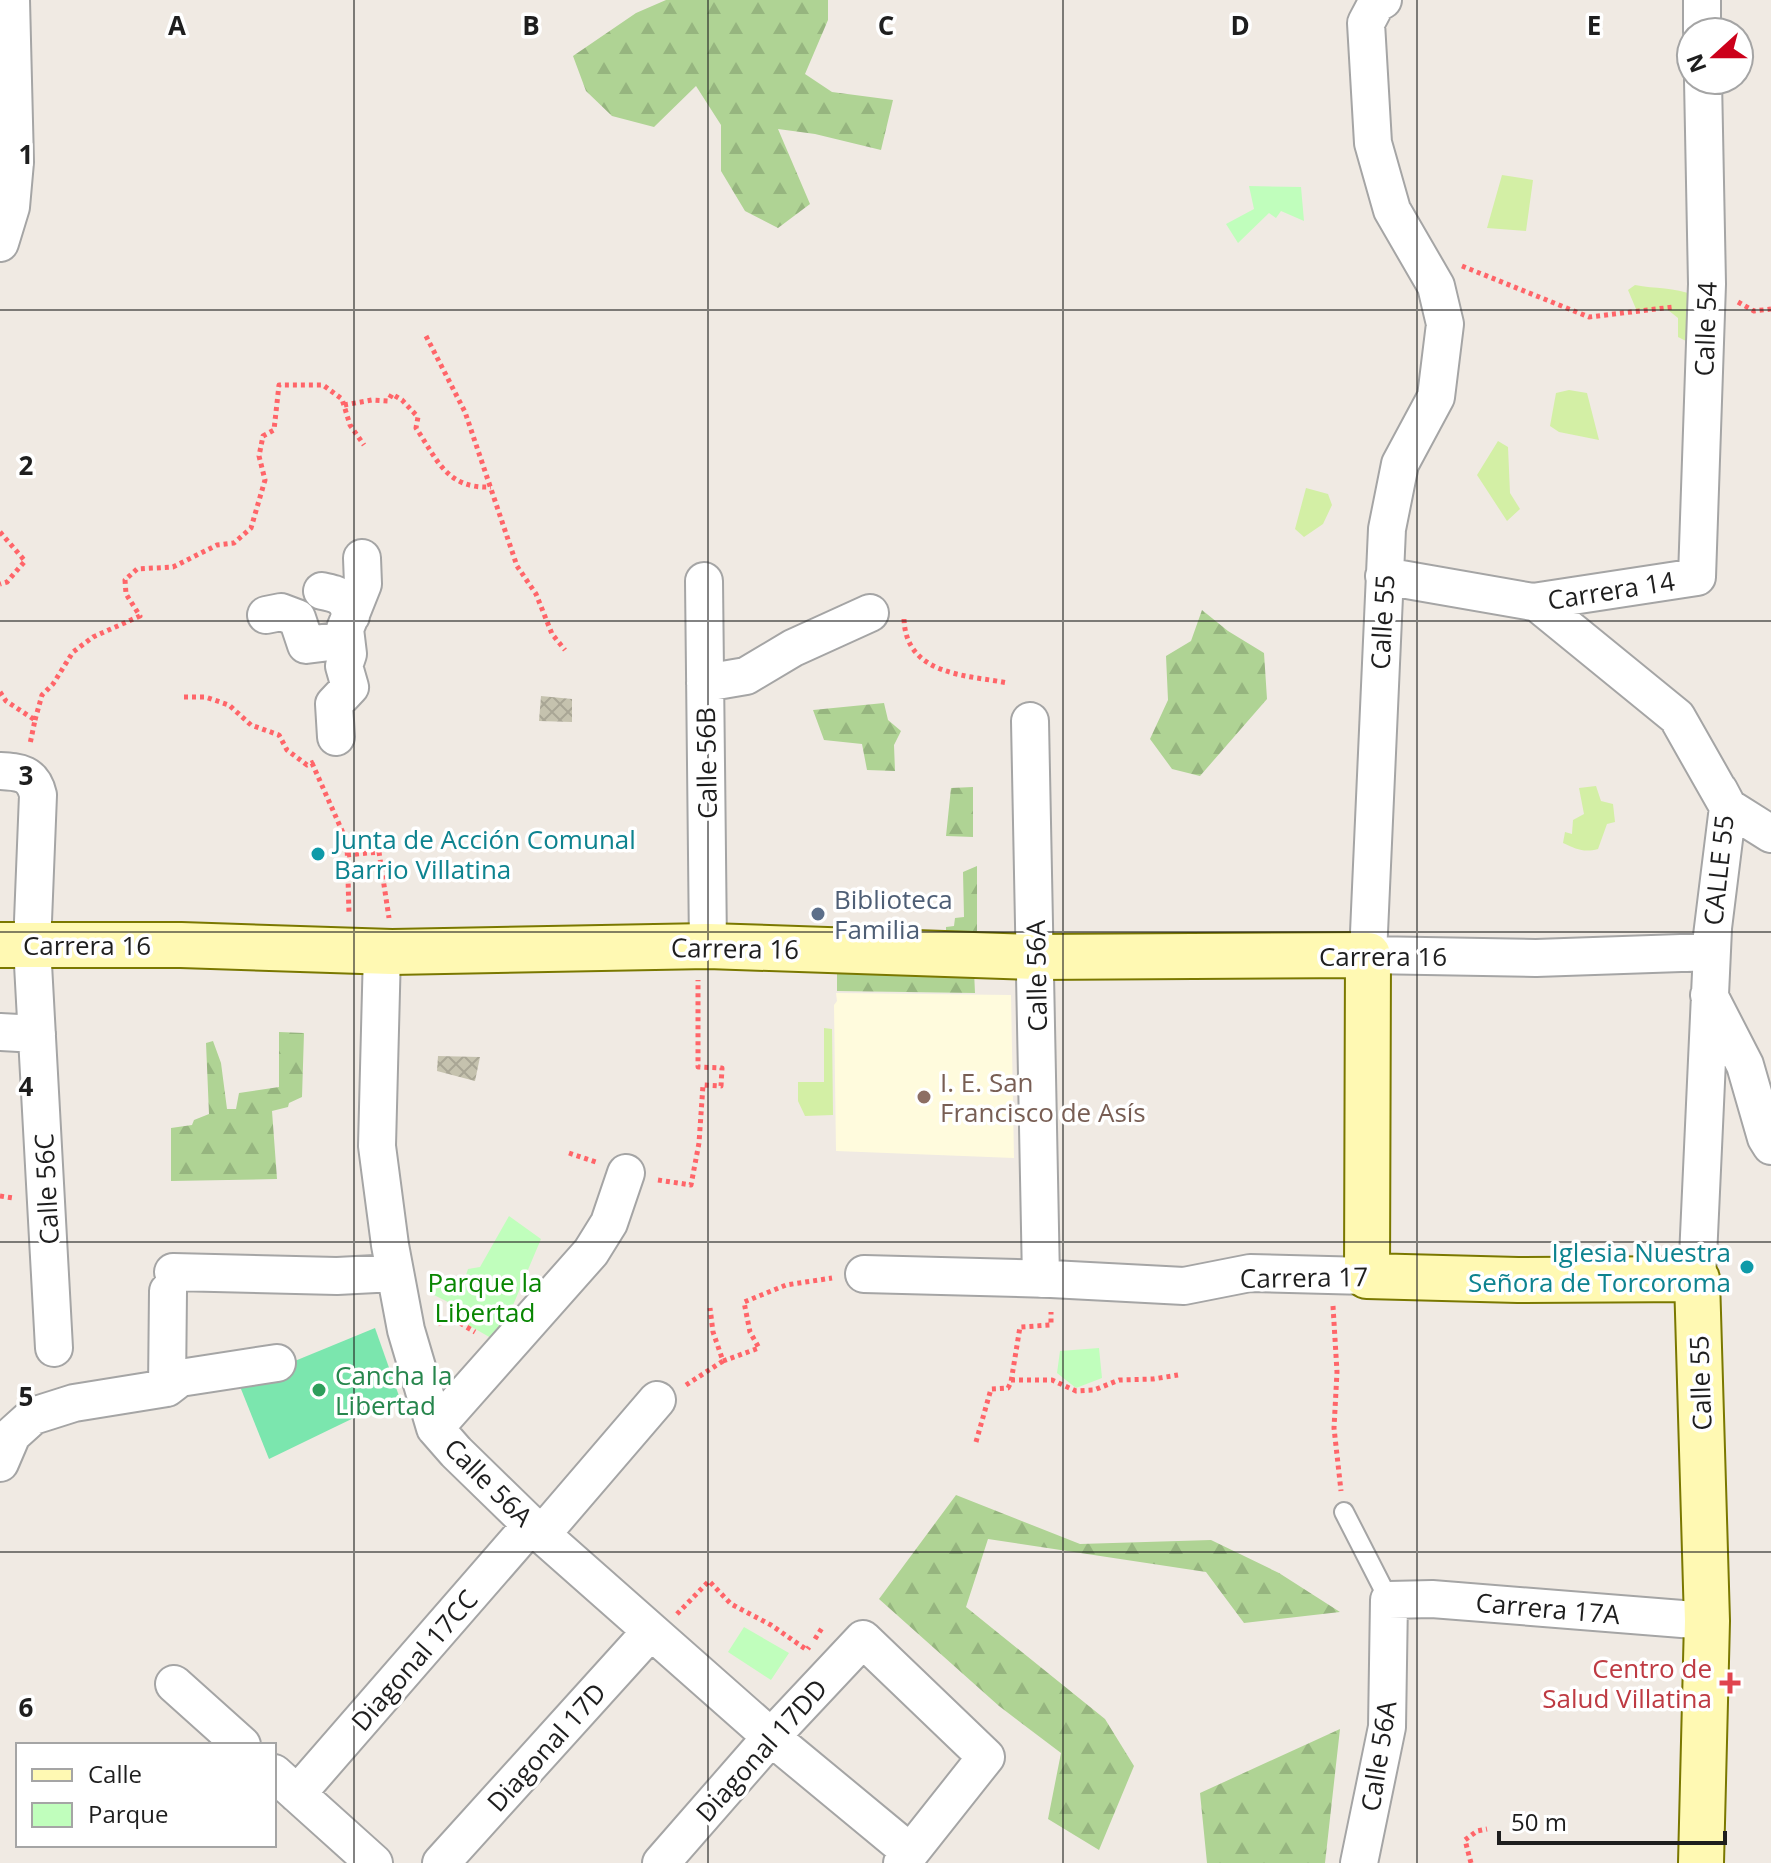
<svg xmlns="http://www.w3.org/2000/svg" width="1771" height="1863" viewBox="0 0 1771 1863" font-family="'Open Sans',sans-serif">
<defs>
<pattern id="construction-cross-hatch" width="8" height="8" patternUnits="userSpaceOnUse" patternTransform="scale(2)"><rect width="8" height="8" fill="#c5c2ae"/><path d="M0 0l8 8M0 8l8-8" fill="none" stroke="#a9a695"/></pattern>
<pattern id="forest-firs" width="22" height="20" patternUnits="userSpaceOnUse" patternTransform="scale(2)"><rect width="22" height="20" fill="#afd394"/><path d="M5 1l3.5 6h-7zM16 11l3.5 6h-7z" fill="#96b57f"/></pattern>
</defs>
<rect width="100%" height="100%" fill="#f0eae3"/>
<path fill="#fffbdd" d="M836,993l175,2 3,163 -178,-7 -2,-146 3,-4z"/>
<path fill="url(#construction-cross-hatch)" d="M541,696l31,3v23l-33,-1z
M438,1056l42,1 -5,24 -38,-10z"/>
<path fill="#d3efa5" d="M1502,175l31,5 -7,51 -39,-3z
M1635,285c20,4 40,2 58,10l1,50 -16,-8v-19l-10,-8 -32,-1 -8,-19z
M1569,390l18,3 12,47 -40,-8 -9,-6 6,-33z
M1498,441l10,6 2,46 10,16 -13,12 -30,-46z
M1306,488l22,6 4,11 -9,19 -19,13 -9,-8z
M1596,786l5,15 12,3 2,18 -8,2 -9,25c-14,4 -22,0 -35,-6l2,-11 7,2 1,-14 11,-6 -5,-26z
M824,1028l8,1 1,86 -28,1 -7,-15v-19h26z"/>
<path fill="url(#forest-firs)" d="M666,0h162v20l-23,54 27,18 61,8 -12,50 -66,-16 -37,-5 32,75 -32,24 -33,-17 -24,-40v-46l-25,-39 -42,41 -42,-11 -26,-25 -13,-35 63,-43z
M1202,610l26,21 36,22 3,46 -67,77 -28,-7 -22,-30 18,-39 -2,-44 25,-15z
M884,703l4,17 13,11 -7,14 1,26 -28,-1 -5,-26 -38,-4 -11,-30z
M973,787v50l-27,-1 5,-48z
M977,866v72l-31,1v-12l8,-1 1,-8 9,-1 -1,-45z
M837,970l137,1 1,22 -138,-2z
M279,1032l25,1 -2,64 -13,6 -1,4 -16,4 5,68 -106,2v-53l21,-3 2,-5 15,-6 -3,-71 7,-2 8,22 6,46h9l3,-16 40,-6z
M956,1495l124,49 131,-4 68,33 61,39 -96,11 -38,-51 -218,-33 -22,68 139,112 29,47 -35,84 -51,-31 13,-66 -62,-47 -120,-107z
M1340,1729l-15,134h-118l-7,-70z"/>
<path fill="#c0febc" d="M1249,186l52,1 3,34 -23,-10 -5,7 -7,-5 -31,30 -12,-19 28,-15z
M509,1216l32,23 -30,71 -20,28 -40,-23 5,-9 -26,-13 7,-15 29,-3 2,-6 12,-2z
M1099,1348l3,30 -26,10 -19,-15 3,-22z
M744,1627l45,26 -18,27 -43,-28z"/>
<path fill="#7be6ae" d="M375,1328l24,68 -130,63 -30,-75z"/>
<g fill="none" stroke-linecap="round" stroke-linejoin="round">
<defs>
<path id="lane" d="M1344,1512l45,88"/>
<path id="street" d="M1383,0l-7,4 -10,19 7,120 19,67 44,76 9,38 -9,73 -36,67 -13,65 -19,426 168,3 174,-6
M1702,0v32
M0,243l11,-36 4,-45 -4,-162
M1384,576l149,26 164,-25 10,-293 -4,-204
M704,581l4,365
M322,591c19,4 24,6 29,25
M1536,602l141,115 51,90 -18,145 -24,1
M266,615l15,-3 16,6 9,27 40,-5
M705,683l41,-7 47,-28 77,-35
M1030,721l11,558
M336,737l-2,-33 16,-17 -6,-21 4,-12 -3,-25 18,-45 -1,-26
M0,771c20,1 33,2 38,24l-6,151 22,402
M1719,790l9,17 43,27
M382,952l-5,194 13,99 16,85 29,98 21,24 75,73 240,212 139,115
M1709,995l36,70 21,73 5,8
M0,1032l37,2
M173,1272l164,4 58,-3
M864,1274l187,5 133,7 66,-13 117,3
M1697,1279l16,-350
M167,1388l1,-97
M435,1428l156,-176 18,-29 17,-50
M0,1463l12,-28 21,-19 41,-13 93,-15 13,-10 97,-15
M542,1534l115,-134
M174,1684l68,61
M274,1773l100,90
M297,1794l234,-269
M441,1863l210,-232
M661,1863l110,-126 92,-98 123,118 -84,106
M1359,1863l28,-136 2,-127 43,-1 275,22"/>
<path id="secondary" d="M0,945h181l211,7 316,-6 327,11 333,-2 -1,321 151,4 179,-1 10,342 -6,242"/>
</defs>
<use href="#lane" stroke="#a5a5a5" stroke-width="22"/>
<use href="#street" stroke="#a5a5a5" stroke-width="40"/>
<use href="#secondary" stroke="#7a7800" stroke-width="48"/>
<path stroke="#ff6569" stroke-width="5" stroke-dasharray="4 4" stroke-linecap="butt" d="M1462,266l127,51 84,-10
M1738,302l16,9 17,-2
M426,336l39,76 52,154 19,28 16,40 13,16
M344,405l28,-5 16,1 4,-7 10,6 16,17 -2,11c22,33 31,61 75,59
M0,532l25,29 -18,21 -7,2
M904,619c2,57 63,56 104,64
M0,692l6,9 29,19 -5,24
M184,697h21l24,8 22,20 28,10 8,15 20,15 7,-3
M35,720l7,-25 11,-11 20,-32 20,-15 47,-21 -14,-22 -1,-14 12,-11 36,-2 44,-22 17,-2 17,-15 14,-48 -6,-24 4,-20 11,-6 5,-45h44l19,14 8,26 14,20
M312,763l35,79 2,72
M347,855l32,-3 10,66
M569,1153l30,10
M658,1180l33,5 8,-42 4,-58 18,1 1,-18 -24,-1v-87
M0,1196l13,2
M1333,1306l4,66 -3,56 7,63
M438,1324l15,-5 22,13
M723,1361l36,-13 -9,-16 -6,-30 42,-17 46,-7
M1011,1380h41l24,11 18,-1 25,-10 34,-1 25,-4
M686,1385l37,-24 -10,-29 -3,-24
M976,1442l15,-53 17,-1 3,-6 9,-55 31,-2v-13
M677,1614l32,-33 22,23 40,21 36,25 2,-3
M815,1639l7,-11
M1471,1863l-6,-23 12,-9 10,-2"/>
<use href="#lane" stroke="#fff" stroke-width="18"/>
<use href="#street" stroke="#fff" stroke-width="36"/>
<use href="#secondary" stroke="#fff9b3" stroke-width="44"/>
</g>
<path fill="none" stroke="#1e1e1e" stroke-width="2" stroke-opacity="0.55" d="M354,0v1863M708,0v1863M1063,0v1863M1417,0v1863M0,310h1771M0,621h1771M0,932h1771M0,1242h1771M0,1552h1771"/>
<g fill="#0f9aa8" stroke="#fff" stroke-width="3">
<circle cx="318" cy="854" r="8"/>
<circle cx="1747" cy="1267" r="8"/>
</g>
<circle fill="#5c6f8a" stroke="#fff" stroke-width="3" cx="818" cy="914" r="8"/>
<circle fill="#8d6e63" stroke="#fff" stroke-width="3" cx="924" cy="1097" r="8"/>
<circle fill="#2e9e5b" stroke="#fff" stroke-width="3" cx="319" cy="1390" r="8"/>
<path fill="#e0444e" stroke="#fff" stroke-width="3" d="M1726 1671h8v8h8v8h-8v8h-8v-8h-8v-8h8z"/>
<g text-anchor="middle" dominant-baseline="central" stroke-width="7" stroke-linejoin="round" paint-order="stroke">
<g font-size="26" fill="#1e1e1e" stroke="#fff">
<text transform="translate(1705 329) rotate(-88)">Calle 54</text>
<text transform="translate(1611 590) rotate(-9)">Carrera 14</text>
<text transform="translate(1382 622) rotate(-87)">Calle 55</text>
<text transform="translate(706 763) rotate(-91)">Calle 56B</text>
<text transform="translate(1718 870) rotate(-84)">CALLE 55</text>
<text x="87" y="945">Carrera 16</text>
<text transform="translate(735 948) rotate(1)">Carrera 16</text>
<text x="1383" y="956">Carrera 16</text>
<text transform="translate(1036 976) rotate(-91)">Calle 56A</text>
<text transform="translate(46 1189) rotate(-93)">Calle 56C</text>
<text transform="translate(1304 1277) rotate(-1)">Carrera 17</text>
<text transform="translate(1700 1383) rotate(-92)">Calle 55</text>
<text transform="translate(489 1482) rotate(45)">Calle 56A</text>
<text transform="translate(1548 1608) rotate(5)">Carrera 17A</text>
<text transform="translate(414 1660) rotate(-49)">Diagonal 17CC</text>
<text transform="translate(546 1747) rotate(-48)">Diagonal 17D</text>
<text transform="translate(761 1750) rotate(-48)">Diagonal 17DD</text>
<text transform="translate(1378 1756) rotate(-81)">Calle 56A</text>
</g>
<g font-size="26" fill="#0d838f" stroke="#fff" text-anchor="start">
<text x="334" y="839">Junta de Acción Comunal<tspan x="334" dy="30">Barrio Villatina</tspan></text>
<text x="1731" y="1252" text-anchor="end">Iglesia Nuestra<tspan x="1731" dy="30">Señora de Torcoroma</tspan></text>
</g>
<g font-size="26" fill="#4e5e75" stroke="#fff" text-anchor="start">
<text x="834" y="899">Biblioteca<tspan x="834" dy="30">Familia</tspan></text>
</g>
<g font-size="26" fill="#785e54" stroke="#fff" text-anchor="start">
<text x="940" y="1082">I. E. San<tspan x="940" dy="30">Francisco de Asís</tspan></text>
</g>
<g font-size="26" fill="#088602" stroke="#fff">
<text x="485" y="1282">Parque la<tspan x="485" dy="30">Libertad</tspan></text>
</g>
<g font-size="26" fill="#27864d" stroke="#fff" text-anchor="start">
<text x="335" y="1375">Cancha la<tspan x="335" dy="30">Libertad</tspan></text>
</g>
<g font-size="26" fill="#be3a42" stroke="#fff" text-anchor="end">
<text x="1712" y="1668">Centro de<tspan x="1712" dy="30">Salud Villatina</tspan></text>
</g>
</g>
<g font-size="26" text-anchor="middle" font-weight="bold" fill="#1e1e1e" stroke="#fff" stroke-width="7" stroke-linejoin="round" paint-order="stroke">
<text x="177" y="35">A</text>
<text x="531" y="35">B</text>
<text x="886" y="35">C</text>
<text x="1240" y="35">D</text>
<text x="1594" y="35">E</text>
<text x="26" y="164">1</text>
<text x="26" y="475">2</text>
<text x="26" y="785">3</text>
<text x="26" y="1096">4</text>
<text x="26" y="1406">5</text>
<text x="26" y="1717">6</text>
</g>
<rect x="16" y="1743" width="260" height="104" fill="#ffffff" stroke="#a5a5a5" stroke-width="2"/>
<rect x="32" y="1769" width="40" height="12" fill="#fff9b3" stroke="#a5a5a5" stroke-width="2"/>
<text x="88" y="1783" font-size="24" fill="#1e1e1e">Calle</text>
<rect x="32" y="1803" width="40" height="24" fill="#c0febc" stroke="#a5a5a5" stroke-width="2"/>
<text x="88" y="1823" font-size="24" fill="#1e1e1e">Parque</text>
<g transform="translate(1715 56) rotate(249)"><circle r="38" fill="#ffffff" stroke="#a5a5a5" stroke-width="2"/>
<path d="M0-6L14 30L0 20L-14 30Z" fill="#cc001a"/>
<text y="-12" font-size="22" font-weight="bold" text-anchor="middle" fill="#1e1e1e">N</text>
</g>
<path d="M1499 1831v12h226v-12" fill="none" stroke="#1e1e1e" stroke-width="4"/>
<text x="1511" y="1831" font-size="24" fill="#1e1e1e" stroke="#ffffff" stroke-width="6" paint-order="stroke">50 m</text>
</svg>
